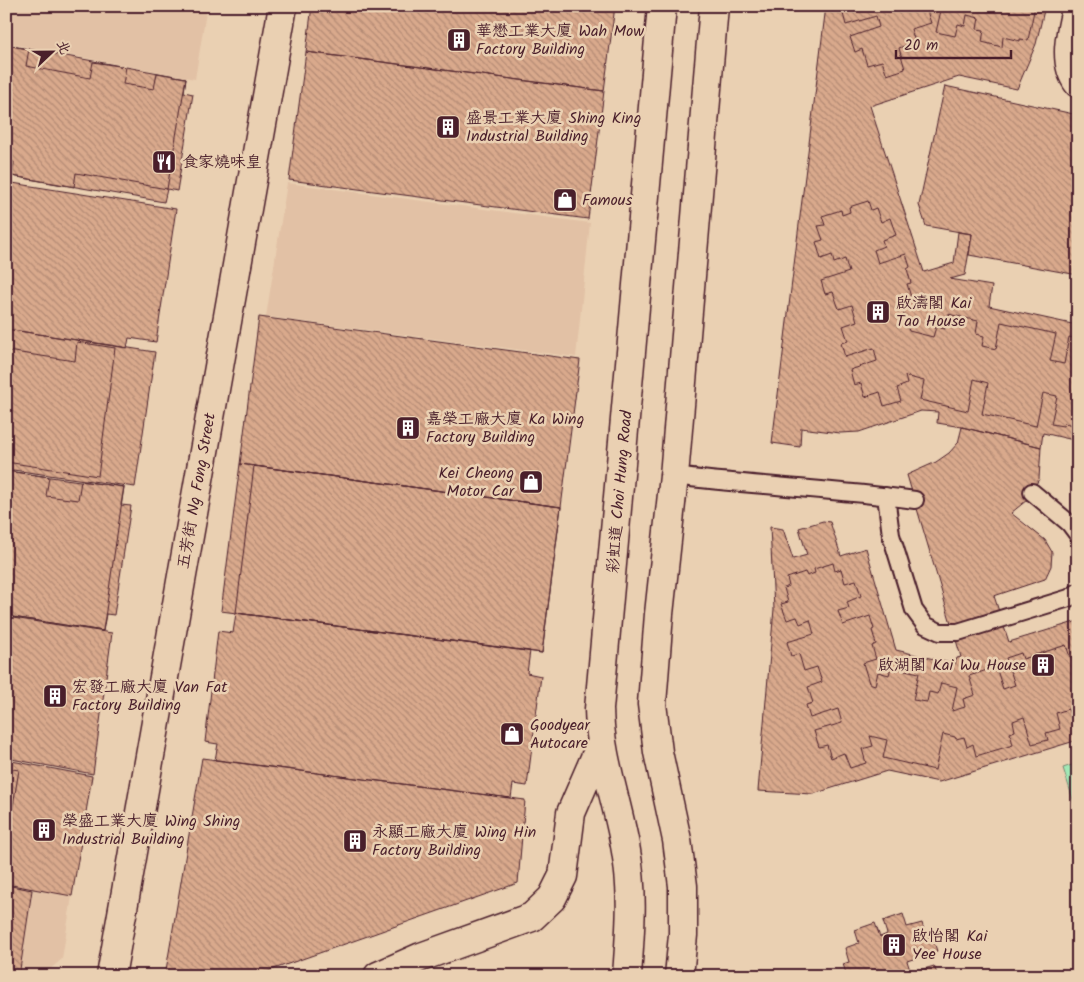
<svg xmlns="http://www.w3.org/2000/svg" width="1084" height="982" viewBox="0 0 1084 982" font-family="Kalam,'LXGW WenKai TC',sans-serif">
<defs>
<pattern id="building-back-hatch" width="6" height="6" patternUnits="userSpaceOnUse" patternTransform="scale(1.25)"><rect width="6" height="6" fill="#d9a98c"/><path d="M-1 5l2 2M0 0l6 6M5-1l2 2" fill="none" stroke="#b28973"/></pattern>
</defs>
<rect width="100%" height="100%" fill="#ead0b2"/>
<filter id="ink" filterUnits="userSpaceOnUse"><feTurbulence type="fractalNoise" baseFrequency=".02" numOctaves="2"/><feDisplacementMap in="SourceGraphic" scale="10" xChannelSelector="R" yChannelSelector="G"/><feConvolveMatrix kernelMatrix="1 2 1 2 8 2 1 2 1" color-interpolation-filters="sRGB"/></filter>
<g filter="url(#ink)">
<path fill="#e2c1a5" d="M6,6h201l-12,73 -189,-36z
M287,183l303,40 -14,134 -310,-40z
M6,884l66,12 -10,63 -20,17h-36z"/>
<path fill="#a1e8b5" stroke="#768470" d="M1078,763v52l-15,-47z"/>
<path fill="url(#building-back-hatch)" stroke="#4a1f2b" d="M312,6h303l-11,85 -298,-39z
M826,6h219l-9,38 -19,45 -58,-12 -89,29 54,166 30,-9 4,-31 14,2 -7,41 -15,4 42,7 -3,20 83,18 6,-6v123l-35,-8 -2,14 -79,-20 -25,-4 1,-11 -17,-1 -62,21 -19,1 -39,-5 -1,19 -28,-4z
M849,6h84l-7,2 5,15 -20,6 4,13 -16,6 6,21 -18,6 -5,-14 -15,4 -5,-16 -7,3 -5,-15 29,-10 -3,-11 -30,9 -4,-15 7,-2z
M942,6h93l-7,34 -8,-1v2l-17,-4 -1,10 -20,-5 2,-12 -7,-1 2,-11 -12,-3 -2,11 -7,-2 -3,12 -19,-4z
M6,45l180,33 -2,14 9,2 -16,97 -10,-2 -3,13 -158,-27z
M6,45l23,4 -3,17 64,12 3,-16 33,5 -3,17 31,5 3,-16 29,5 -19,111 -91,-16 -2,14 -62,-11 2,-14 -8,-2z
M306,52l298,39 -16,128 -299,-39z
M945,86l133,29v160l-109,-20 3,-21 -46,-8 -7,-21z
M6,182l170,27 -20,133 -27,-4 -2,10 -121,-19z
M868,201l3,9 5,-2 5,14 9,-4 6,17 -14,5 2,6 -10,4 4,13 28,-9 4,13 -3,2 4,14 -4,1 4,13 -12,3 10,31 24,6 3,-10 9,2 3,-15 30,7 -2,13 8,2 -2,10 14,3 5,-27 55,12 -6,27 14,3 5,-27 9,2v87l-14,-3 -1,3 -12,-2 6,-28 -14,-3 -7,33 -54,-12 6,-31 -14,-4 -6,32 -48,-11 4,-19 -19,-5 2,8 -10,4 4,13 -17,5 -4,-14 -15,5 -4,-14 -7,2 -4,-15 27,-9 -3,-13 -29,9 -4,-14 7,-2 -5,-15 14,-5 -5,-16 -13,4 -6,-17 -8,2 -4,-13 28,-9 -4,-13 -11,4 -2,-8 -11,4 -5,-17 7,-2 -5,-14 7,-1 -3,-9 19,-6 1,5 8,-3 -1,-5z
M259,317l321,43 -19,147 -321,-43z
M6,329l149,23 -20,135 -129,-18z
M6,331l4,1 -3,19 68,10 2,-19 38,6 -17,128 -92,-14z
M962,427l79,20 -2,32 -12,21 -16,13 34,27 7,12 -1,14 -6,13 -51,17 15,46 69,-21v119l-139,42 -52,-11 -74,23 -55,-3 16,-182 -4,-82 13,2 10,30 14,-4 -8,-27 24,-7 7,1 11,34 25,-8 30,102 59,14 2,-6 4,-1 -54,-182 29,-13 13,-9 9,-10z
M240,464l321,43 -19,146 -321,-42z
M254,466l307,41 -19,146 -306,-40z
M6,471l118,16 -3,18 10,1 -17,109 -8,-1 -3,17 -97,-15z
M8,471l41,6 -3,19 32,4 3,-19 43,6 -21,144 -97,-15v-131z
M833,563l2,8 6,-2 4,14 11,-3 5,16 -14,6 2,6 -11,3 5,14 27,-9 4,13 -2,1 4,14 -4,2 4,13 -13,4 6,20 6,2 3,-13 11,3 2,-8 28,6 -6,27 14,2 2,-10 9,2 3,-11 16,4 -5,24 13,-4 -2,-8 12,-4 -6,-19 27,-9 7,22 12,-4 -9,-27 15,-5 2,6 43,-14 4,12 8,-2v69l-5,1 -5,-16 -12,4 4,16 -14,4 2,7 -16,4 -8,-27 -11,4 2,10 -5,2 3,12 -37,11 -3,-12 -6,3 -3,-10 -8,2 -1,-2 -12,-3 -8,36 -52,-12 4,-18 -17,-4 3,10 -11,3 4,14 -16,5 -6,-15 -13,5 -4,-13 -8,2 -5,-16 28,-8 -4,-14 -28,9 -4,-13 7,-2 -5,-16 14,-5 -5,-15 -13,4 -5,-17 -8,2 -4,-14 27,-8 -4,-14 -10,4 -3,-7 -10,3 -6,-16 7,-2 -4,-14 5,-2 -2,-8 18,-6 2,4 8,-3 -1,-4z
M236,613l294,38 -3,22 14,3 -14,110 -14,-2 -2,14 -296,-38 3,-16 -13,-2 13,-111 15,2z
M6,617l106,16 -19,141 -87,-16z
M202,758l323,42 -7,83 -264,93h-89z
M6,760l86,16 -20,120 -66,-12z
M6,768l13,2 -13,77z
M6,885l26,5 -13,86h-13z
M903,914l4,13 15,-4 4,15 6,-2 5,15 -30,10 4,12 23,-7 4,10h-57l-2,-7 -19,7h-13l-4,-12 6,-2 -4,-14 14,-5 -4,-13 20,-7 5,14 7,-3 -4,-13z"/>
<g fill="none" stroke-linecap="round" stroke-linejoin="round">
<defs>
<path id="lane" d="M674,476c80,10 161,13 241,24
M1032,492l37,31 9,12
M886,496l5,39 23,75 11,15 15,7h18l111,-34 9,-6"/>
<path id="street" d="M1077,6c-6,24 -15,56 1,77
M111,976l172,-970"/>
<path id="secondary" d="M378,976l43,-19 111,-40 20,-19 11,-22 8,-63 30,-69
M627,976c3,-44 7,-81 -1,-125 -8,-48 -26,-93 -27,-142l63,-703
M679,976l4,-41v-49l-6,-46 -19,-88 -6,-48 7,-90 15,-138 40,-470"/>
</defs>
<use href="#lane" stroke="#4a1f2b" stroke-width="20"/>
<use href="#street" stroke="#4a1f2b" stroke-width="31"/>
<use href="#secondary" stroke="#4a1f2b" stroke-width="31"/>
<use href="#lane" stroke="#ead0b2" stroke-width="16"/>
<use href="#street" stroke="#ead0b2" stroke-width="28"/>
<use href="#secondary" stroke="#ead0b2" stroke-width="28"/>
</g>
</g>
<defs>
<symbol id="building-square" viewBox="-11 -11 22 22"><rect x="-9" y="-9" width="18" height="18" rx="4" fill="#4a1f2b" stroke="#ead0b2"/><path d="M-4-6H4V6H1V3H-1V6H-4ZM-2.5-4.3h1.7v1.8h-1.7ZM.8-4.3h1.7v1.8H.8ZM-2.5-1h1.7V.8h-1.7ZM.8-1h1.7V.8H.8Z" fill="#fff"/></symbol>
<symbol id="restaurant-square" viewBox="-11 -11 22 22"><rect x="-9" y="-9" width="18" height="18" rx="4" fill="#4a1f2b" stroke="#ead0b2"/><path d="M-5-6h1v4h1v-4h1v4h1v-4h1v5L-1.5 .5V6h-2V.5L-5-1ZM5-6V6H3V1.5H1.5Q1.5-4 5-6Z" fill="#fff"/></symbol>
<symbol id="shop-square" viewBox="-11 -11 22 22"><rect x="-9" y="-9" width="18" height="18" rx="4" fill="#4a1f2b" stroke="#ead0b2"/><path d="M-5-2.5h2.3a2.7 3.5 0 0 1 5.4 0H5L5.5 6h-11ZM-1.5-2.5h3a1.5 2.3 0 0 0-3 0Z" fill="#fff"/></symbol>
</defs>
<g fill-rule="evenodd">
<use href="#building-square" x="445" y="26" width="28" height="28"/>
<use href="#building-square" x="434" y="113" width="28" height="28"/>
<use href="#restaurant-square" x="150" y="148" width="28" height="28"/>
<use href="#shop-square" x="551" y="186" width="28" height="28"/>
<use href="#building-square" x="864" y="298" width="28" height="28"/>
<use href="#building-square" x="394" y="414" width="28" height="28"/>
<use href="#shop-square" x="517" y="468" width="28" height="28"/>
<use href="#building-square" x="1029" y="651" width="28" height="28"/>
<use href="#building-square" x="41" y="682" width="28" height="28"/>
<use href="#shop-square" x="498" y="720" width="28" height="28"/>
<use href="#building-square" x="30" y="816" width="28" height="28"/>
<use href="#building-square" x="341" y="827" width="28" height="28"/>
<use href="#building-square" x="880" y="931" width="28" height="28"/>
</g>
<g text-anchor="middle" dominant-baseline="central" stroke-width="5" stroke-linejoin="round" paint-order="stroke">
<g font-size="16" fill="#4a1f2b" stroke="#ead0b2" text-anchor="start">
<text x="476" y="31">華懋工業大廈 Wah Mow<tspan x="476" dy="18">Factory Building</tspan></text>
<text x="466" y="118">盛景工業大廈 Shing King<tspan x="466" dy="18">Industrial Building</tspan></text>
<text x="182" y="162">食家燒味皇</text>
<text x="582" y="200">Famous</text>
<text x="896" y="303">啟濤閣 Kai<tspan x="896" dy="18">Tao House</tspan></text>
<text x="426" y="419">嘉榮工廠大廈 Ka Wing<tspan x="426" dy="18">Factory Building</tspan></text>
<text x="514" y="473" text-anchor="end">Kei Cheong<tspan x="514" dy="18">Motor Car</tspan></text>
<text x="1026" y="665" text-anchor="end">啟湖閣 Kai Wu House</text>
<text x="72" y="687">宏發工廠大廈 Van Fat<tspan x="72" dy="18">Factory Building</tspan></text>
<text x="530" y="725">Goodyear<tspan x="530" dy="18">Autocare</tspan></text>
<text x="62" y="821">榮盛工業大廈 Wing Shing<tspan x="62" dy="18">Industrial Building</tspan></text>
<text x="372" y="832">永顯工廠大廈 Wing Hin<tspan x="372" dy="18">Factory Building</tspan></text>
<text x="912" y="936">啟怡閣 Kai<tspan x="912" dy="18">Yee House</tspan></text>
</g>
<g font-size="16" fill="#4a1f2b" stroke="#ead0b2">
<text transform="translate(197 491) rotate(-80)">五芳街 Ng Fong Street</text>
<text transform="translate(620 492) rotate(-85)">彩虹道 Choi Hung Road</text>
</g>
</g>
<rect width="1084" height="982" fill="none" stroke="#ead0b2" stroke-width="25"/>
<rect x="12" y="12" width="1059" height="957" fill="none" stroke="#4a1f2b" stroke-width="2" filter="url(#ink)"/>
<g transform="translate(52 52) rotate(68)" stroke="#ead0b2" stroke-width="4" paint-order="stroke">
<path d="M0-4L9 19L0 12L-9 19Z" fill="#4a1f2b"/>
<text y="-8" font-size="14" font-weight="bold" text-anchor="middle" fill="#4a1f2b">北</text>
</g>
<path d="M896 50v8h115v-8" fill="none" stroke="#4a1f2b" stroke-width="2.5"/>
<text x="904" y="50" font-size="15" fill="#4a1f2b" stroke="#ead0b2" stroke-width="4" paint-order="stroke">20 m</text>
</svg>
